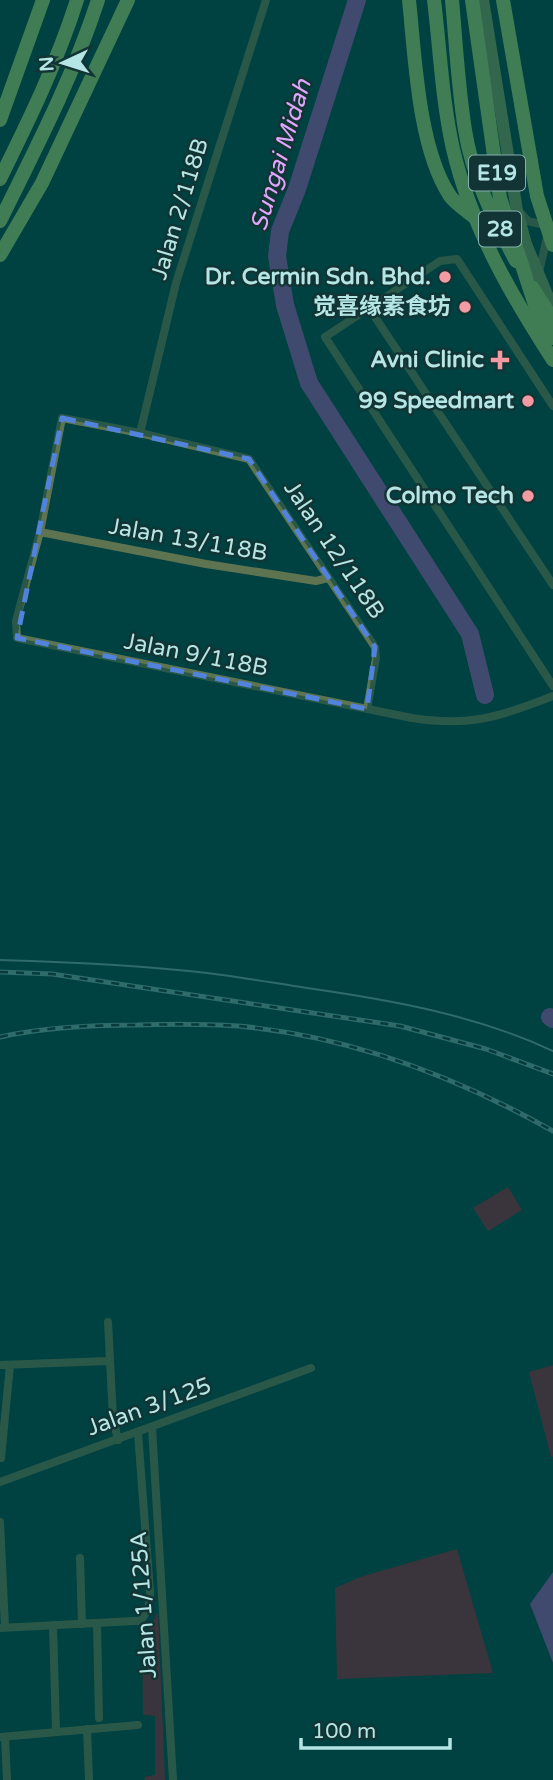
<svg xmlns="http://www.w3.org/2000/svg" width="553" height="1780" viewBox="0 0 553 1780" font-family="'Varela Round','Noto Sans SC',sans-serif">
<rect width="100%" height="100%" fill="#004141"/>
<path fill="#822535" d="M508,1187l14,23 -34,21 -15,-23z
M553,1365v92h-2l-22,-85z
M457,1549l36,124 -156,6 -2,-91 25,-11z
M158,1611l7,169h-20l-1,-3 11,-2v-59l-12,-1 -1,-80 6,-3z"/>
<path fill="#8c54a5" d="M553,1572v91l-23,-59z"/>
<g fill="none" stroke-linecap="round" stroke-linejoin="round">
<path stroke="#8c54a5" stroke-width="18" d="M357,0l-60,189 -17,42 -3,25 8,49 24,78 161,251 15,61
M550,1017l3,2"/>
<path stroke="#5e7451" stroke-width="8" d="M518,210l10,11 21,5
M539,272l9,-39
M369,308l184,277
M553,406l-96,-147 -17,2 -115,76 228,349
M140,433l36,-150 90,-283
M40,532l166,32 110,17 12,-3
M367,709l9,-51 -1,-11 -126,-188 -109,-26 -78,-15 -22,114 -24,89 1,17 395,80c57,9 88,-1 141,-22
M108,1322l5,96 5,22
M0,1365l109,-4
M152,1427l21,353
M1,1458l9,-93
M0,1482l311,-114
M0,1522l5,105
M80,1558l2,66
M97,1623l2,95
M53,1625l3,107
M0,1628l134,-7h6c8,-9 10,-17 10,-29l-12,-159
M87,1729l2,51
M0,1737l138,-12
M5,1737l2,43"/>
<path stroke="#72965c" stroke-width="12" d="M483,0l34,211 9,33 27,65"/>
<path stroke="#8ec66c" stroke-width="14" d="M409,0c6,56 9,148 41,196 6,8 17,15 24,21
M434,0c6,49 8,100 19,149 18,77 58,146 100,211
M452,0c4,43 6,87 13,130 7,46 29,90 51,131
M0,120l43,-120
M0,179c29,-59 57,-116 77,-179
M0,221c36,-73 73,-144 98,-221
M0,255l42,-72 86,-183
M532,287l21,33"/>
<path stroke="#669d9c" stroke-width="2" d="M0,960c69,2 138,5 207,13 33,4 67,10 100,15 84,12 169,27 246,63"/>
<defs>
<path id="rail" d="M0,972l52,2 348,52 86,23 67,25
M0,1037c45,-10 91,-12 137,-12 34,-1 68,-1 101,1 111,10 219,51 315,105"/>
</defs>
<use href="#rail" stroke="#669d9c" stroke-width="5"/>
<use href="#rail" stroke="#123434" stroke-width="2.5" stroke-dasharray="8" stroke-linecap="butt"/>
<path stroke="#8ec66c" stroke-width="14" d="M472,0l28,198 37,113 16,27
M503,0l34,196 16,49"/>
</g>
<path d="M0 0H553V1780H0ZM62,418l187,41 126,188 -8,62 -350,-71z" fill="#004141" fill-opacity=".55" fill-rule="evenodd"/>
<path fill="none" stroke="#5283dc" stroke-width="5" stroke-dasharray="14 9" stroke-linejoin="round" d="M62,418l187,41 126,188 -8,62 -350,-71z"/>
<g fill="#f49aa2" stroke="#123434" stroke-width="2.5">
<circle cx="445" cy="277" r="7"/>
<circle cx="465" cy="307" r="7"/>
<path d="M496.5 349.5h7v7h7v7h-7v7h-7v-7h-7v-7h7z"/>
<circle cx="528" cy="401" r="7"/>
<circle cx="528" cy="496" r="7"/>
</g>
<g text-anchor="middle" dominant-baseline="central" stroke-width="5" stroke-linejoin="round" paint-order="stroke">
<g fill="#123434" stroke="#84b0af" stroke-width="2">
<rect x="469" y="155.5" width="56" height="35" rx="5"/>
<rect x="479" y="211.5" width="42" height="35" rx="5"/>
</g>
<g font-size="21" font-weight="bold" fill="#b5e5e4">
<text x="497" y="173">E19</text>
<text x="500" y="229">28</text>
</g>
<g font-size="23" fill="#b5e5e4" stroke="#123434">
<text transform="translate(180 209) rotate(-73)">Jalan 2/118B</text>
<text transform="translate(188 540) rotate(10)">Jalan 13/118B</text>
<text transform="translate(334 550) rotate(56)">Jalan 12/118B</text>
<text transform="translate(196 655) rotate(11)">Jalan 9/118B</text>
<text transform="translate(149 1407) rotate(-20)">Jalan 3/125</text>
<text transform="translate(144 1605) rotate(-94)">Jalan 1/125A</text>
</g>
<g font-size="23" font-weight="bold" fill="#b5e5e4" stroke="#123434" text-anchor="end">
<text x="431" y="277">Dr. Cermin Sdn. Bhd.</text>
<text x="451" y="307">觉喜缘素食坊</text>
<text x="484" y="360">Avni Clinic</text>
<text x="514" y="401">99 Speedmart</text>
<text x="514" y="496">Colmo Tech</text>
</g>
<g font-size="24" font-style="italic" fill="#e0a6fc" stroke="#123434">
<text transform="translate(281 155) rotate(-73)">Sungai Midah</text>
</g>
</g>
<g transform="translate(63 63) rotate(266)" stroke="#123434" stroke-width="5" paint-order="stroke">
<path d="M0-5L12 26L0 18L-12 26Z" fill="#b5e5e4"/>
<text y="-10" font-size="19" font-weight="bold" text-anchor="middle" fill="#b5e5e4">N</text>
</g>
<path d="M301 1738v10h149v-10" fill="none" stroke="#b5e5e4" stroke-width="3.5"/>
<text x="312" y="1738" font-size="21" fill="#b5e5e4" stroke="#123434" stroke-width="5" paint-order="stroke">100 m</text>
</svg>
